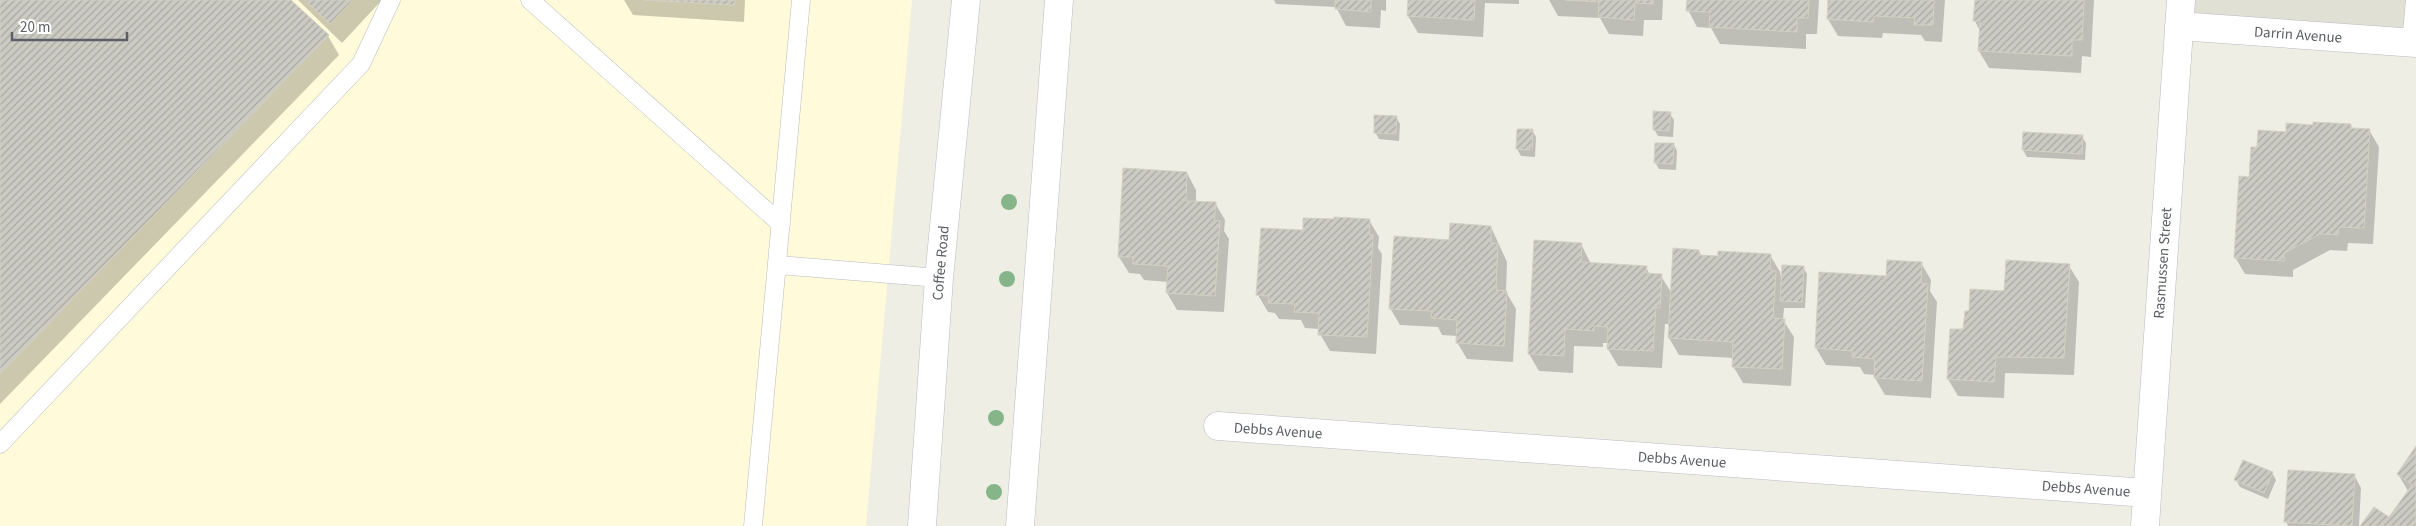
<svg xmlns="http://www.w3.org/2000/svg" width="2416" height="526" viewBox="0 0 2416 526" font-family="'Source Sans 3',sans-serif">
<defs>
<pattern id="building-hatch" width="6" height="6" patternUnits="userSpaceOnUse" patternTransform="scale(1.25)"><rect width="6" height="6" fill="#cccbc3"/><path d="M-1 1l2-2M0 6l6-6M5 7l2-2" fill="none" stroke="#a9a8a2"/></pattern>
</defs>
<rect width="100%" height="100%" fill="#efeee4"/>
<path fill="#fffad9" d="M0,0h912l-46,526h-866z"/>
<path fill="#e1e0d4" d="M2176,0h240v40l-242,-16z"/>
<path fill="#0003" d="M0,0h289l39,36 11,19 -339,349z
M298,0h84l-40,43z
M624,0h121l-1,22 -111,-7z
M1274,0h112v11l-5,-1 -1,18 -34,-2 -10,-19 -60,-3z
M1409,0h110v4l-34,-1 -2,34 -65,-4 -10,-17z
M1549,0h114l-1,20h-18l-1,16 -34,-2 -9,-16 -42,-2z
M1688,0h131l-2,34h-11v15l-86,-5 -9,-16 -14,-1 -9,-17z
M1830,0h115l-3,42 -17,-1 -4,-6 -38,-2 -1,5 -44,-2 -10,-17z
M1976,0h118l-3,57 -9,-1 -1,17 -92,-5 -10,-17 1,-20 -5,-10z
M1670,114l4,6 -1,17 -15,-1 -4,-7z
M1396,117l4,7 -1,17 -20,-2 -4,-7z
M2350,125l3,4 16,1 10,17 -6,97 -25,-1 -1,8 -17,-1 -37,20v7l-48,-3 -10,-17 23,-109 29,-14 28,-8z
M1532,130l4,7 -1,20 -14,-1 -4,-7z
M2024,133l58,4 4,6 -1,17 -58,-3 -4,-7z
M1674,145l3,6 -1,19 -17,-1 -4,-7z
M1187,173l9,17v12l19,1 10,17 -1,11 5,8 -5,73 -47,-2 -10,-17 1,-11 -24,-2 -4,-6 -11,-1 -10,-16z
M1369,220l10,17 -1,11 4,6 -6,100 -46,-3 -10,-17v-5l-15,-1 -4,-8 -22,-1 -4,-6 -7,-1 -10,-17 4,-66 42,2z
M1491,227l16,35 -1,30 10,17 -3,53 -46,-3 -10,-17v-6l-15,-1 -4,-8 -38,-2 -10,-17 60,-67z
M1581,244l10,20 55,3 4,8 11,1 11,18 27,-43 3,6 68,-2 10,17 2,11 21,-16 4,7 -2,34h-21l-1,12 11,17 -3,49 -48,-3 -10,-17 1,-8 -55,-3 -10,-17 1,-14h-5l-3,44 -44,-2 -10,-17v-6h-5v4l-29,-1 -1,27 -34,-2 -10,-17z
M1921,263l10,17 -1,11 7,11 -6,96 -46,-3 -10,-17v-3l-11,-1 -4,-7 -34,-2 -10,-17 71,-71z
M2069,266l10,16 -5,93 -69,-2 -1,25 -46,-2 -10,-17 22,-66 36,-20z
M2416,449v77h-54l27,-7 19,-28 -10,-17z
M2272,473l4,7 -8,19 -28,-12 -4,-7z
M2354,475l7,13 -2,38h-71l-2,-5z"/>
<path fill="url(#building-hatch)" stroke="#d4d0c2" d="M0,0h291l38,35 -329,339z
M305,0h48l-23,24z
M644,0h91l-1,5z
M1335,0h36v12l-36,-3z
M1408,0h67l-1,20 -67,-4z
M1565,0h88v4l-18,-1 -1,17 -36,-3 1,-15z
M1687,0h122l-1,18h-11v14l-88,-5 1,-15 -24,-1z
M1828,0h106l-1,25h-19l1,-7 -41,-2 -1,6 -46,-3z
M1975,0h109l-2,40h-10v16l-94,-5 2,-30h-7z
M1653,111l18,1 -2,19 -16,-1z
M1374,115l23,1 -1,18 -22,-1z
M2313,122l38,2v4l19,1 -6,99 -25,-1 -1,8 -18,-1 -36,19v8l-50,-3 5,-82 10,1 2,-30h6l1,-17 28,2v-9l27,2z
M1517,129h16l-1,21 -16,-1z
M2023,132l60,3 -1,19 -60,-4z
M1655,143h19l-1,21 -19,-1z
M1123,168l64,4 -1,29 30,1 -2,19h6l-5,75 -49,-3 2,-27 -35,-2v-7h-15z
M1334,217l36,2 -1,16h4l-6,102 -49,-2 1,-22 -25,-1 1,-8 -27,-1 1,-7 -13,-1 5,-67 42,2v-12l31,1z
M1450,223l41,3v17l7,1 -2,46 11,1 -3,55 -48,-3 1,-23 -26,-2 1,-7 -43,-2 5,-73 55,4z
M1534,240l48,3 -1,19 66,4 -1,7 16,1 -2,34 -4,-1 -3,44 -46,-2 1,-22 -14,-1v5l-29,-2 -1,27 -36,-2z
M1673,248l26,2v5l19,1v-5l53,3 -1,16 6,1 -3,47 12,1 -3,50 -50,-2 1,-25 -65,-4z
M1887,260l35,2 -1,21 7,1 -6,97 -48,-3 1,-19 -23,-2 1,-6 -38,-3 4,-76 67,4z
M2006,260l64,4 -6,94 -68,-1 -2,25 -47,-3 3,-50h13l2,-18h4l1,-22 34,2z
M1782,265l22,1 -2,36 -22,-1z
M2416,446v80h-56l14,-19 15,10 23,-32 -15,-11z
M2243,460l30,12 -9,21 -30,-13z
M2288,470l67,4 -3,52 -68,-4z"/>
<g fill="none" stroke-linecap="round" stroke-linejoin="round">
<defs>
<path id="service" d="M530,0l251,224
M2411,43l4,-43
M778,265l161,13
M0,444l361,-380 30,-64
M753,526l48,-526"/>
<path id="minor" d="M2179,26l237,17
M1218,426l929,67
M2145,526l36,-526"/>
<path id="secondary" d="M922,526l17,-248 27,-278
M1020,526l39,-526"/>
</defs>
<use href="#service" stroke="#b9bbc0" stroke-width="19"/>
<use href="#minor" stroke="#b9bbc0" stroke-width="29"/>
<use href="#secondary" stroke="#b9bcc2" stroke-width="29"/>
<use href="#service" stroke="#fff" stroke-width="18"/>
<use href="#minor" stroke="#fff" stroke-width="28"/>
<use href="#secondary" stroke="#fff" stroke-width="28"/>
</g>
<g fill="#87b58a">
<circle cx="1009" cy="202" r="8"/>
<circle cx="1007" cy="279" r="8"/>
<circle cx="996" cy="418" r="8"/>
<circle cx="994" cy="492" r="8"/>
</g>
<g text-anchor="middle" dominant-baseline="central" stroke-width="4.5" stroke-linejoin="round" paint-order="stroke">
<g font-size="15" fill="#5c5f65" stroke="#fff">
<text transform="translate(2298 35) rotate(4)">Darrin Avenue</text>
<text transform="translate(941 263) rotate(-85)">Coffee Road</text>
<text transform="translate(2163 263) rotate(-86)">Rasmussen Street</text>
<text transform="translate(1278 431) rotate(4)">Debbs Avenue</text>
<text transform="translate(1682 460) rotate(4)">Debbs Avenue</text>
<text transform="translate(2086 489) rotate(4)">Debbs Avenue</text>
</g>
</g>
<path d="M12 32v8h115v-8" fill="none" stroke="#5c5f65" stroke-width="2.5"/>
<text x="20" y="32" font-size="15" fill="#5c5f65" stroke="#ffffff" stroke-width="4" paint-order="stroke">20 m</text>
</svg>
